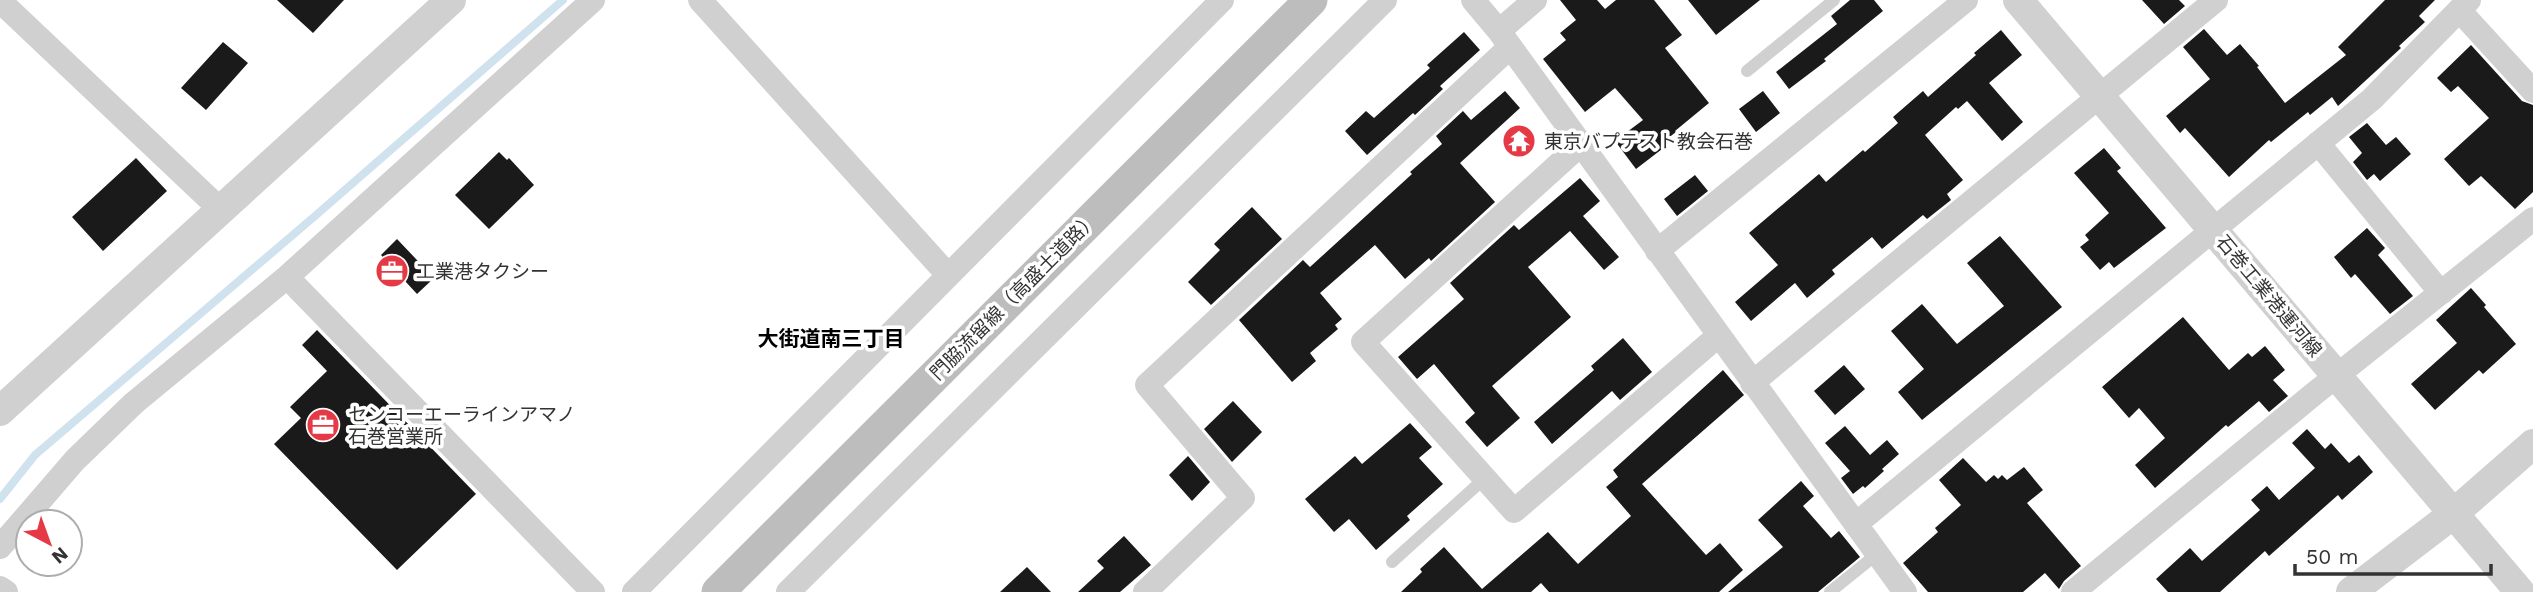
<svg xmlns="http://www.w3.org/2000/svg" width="2533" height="592" viewBox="0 0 2533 592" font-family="'Work Sans','Noto Sans JP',sans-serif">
<rect width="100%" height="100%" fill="#fff"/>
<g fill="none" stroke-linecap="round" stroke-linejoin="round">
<path stroke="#cfe2ee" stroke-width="8" d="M0,499l35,-44 280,-239 248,-216"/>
</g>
<path fill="#1a1a1a" d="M277,0h67l-31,33z
M1560,0h37l8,9 11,-9h38l28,35 -17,13 44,55 -34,28 1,1 -13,10 3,4 -30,23 -21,-28 28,-21 -28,-32 -30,24 -42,-53 23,-19 -6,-7 16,-13z
M1688,0h72l-44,35z
M1850,0h24l9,11 -59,48 2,2 -37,28 -13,-17 61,-48 -6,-8z
M2142,0h37l6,6 -21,18z
M2385,0h50l-16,16 6,6 -26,24 2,2 -63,58 -6,-9 -22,18 -2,-3 -37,30 -2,-2 -40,37 -44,-49 -5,5 -14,-17 44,-37 -27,-32 21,-18 23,26 13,-11 19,22 -2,1 28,36 61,-48 -8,-8z
M2001,30l21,25 -33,28 34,39 -21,19 -35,-40 -9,8 -2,-2 -31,28 38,45 -16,14 4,6 -24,19 -4,-4 -41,34 -10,-12 -40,33 3,4 -28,24 -12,-15 -44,38 -16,-19 43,-37 -29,-32 70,-59 7,8 37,-32 2,2 33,-29 -5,-6 30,-26 5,6 48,-42 -2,-2z
M1464,32l16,18 -40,36 3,3 -28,26 -2,-2 -46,42 -22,-24 21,-20 8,7 56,-50 -3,-3z
M223,42l25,21 -42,47 -25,-22z
M2471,45l51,56 11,4v87l-18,17 -34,-33 -12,10 -25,-27 45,-41 -31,-32 -7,6 -14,-14z
M1505,91l15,17 -60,55 35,39 -64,59 -2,-3 -24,21 -30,-34 -55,48 22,26 -7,6 3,4 -28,24 6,8 -24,21 -53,-62 64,-60 7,7 102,-93 -2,-2 32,-28 -6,-8 27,-25 8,9z
M1763,91l17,22 -24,19 -17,-23z
M2367,123l19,22 10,-8 15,17 -31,27 -6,-7 -7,6 -14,-18 9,-9 -13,-16z
M2104,148l17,20 -4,3 49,57 -52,40 -5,-6 -9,8 -20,-23 9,-7 -4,-5 24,-22 -35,-40z
M499,152l8,8 2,-2 25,27 -45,44 -34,-34z
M136,158l31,33 -64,60 -31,-34z
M1695,175l13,16 -31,25 -13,-17z
M1580,178l20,23 -17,15 36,41 -15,13 -34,-39 -42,36 43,50 -79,69 28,32 -33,29 -22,-25 10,-9 -41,-49 -17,15 -19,-22 66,-58 -14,-16 64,-58 5,5z
M1252,207l30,32 -71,66 -23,-23 32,-32 -6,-6z
M2367,228l18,20 -7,7 35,41 -23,18 -35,-40 -4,4 -17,-21z
M2000,236l62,71 -140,113 -24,-28 26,-23 -33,-38 31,-27 35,40 47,-38 -37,-43z
M397,239l37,39 -17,16 -36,-39z
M2471,288l15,17 -2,2 32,37 -33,30 -4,-4 -44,40 -24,-26 46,-41 -21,-23z
M2183,317l46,53 19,-17 4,4 13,-11 20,24 -12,10 15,16 -19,16 -10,-11 -31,26 -2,-2 -71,63 -20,-23 30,-27 -26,-30 -10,10 -27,-31z
M317,330l159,164 -79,76 -123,-126 27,-26 -11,-11 37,-36 -25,-26z
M1623,338l29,34 -32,28 -8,-9 -60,53 -18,-22 60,-52 -3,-4z
M1844,365l21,24 -30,26 -21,-24z
M1723,370l21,25 -102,89 64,71 14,-12 23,27 -24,22h-170l-8,-9 -10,9h-130l21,-20 -2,-3 24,-22 38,42 66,-57 30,32 53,-48 -25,-29 12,-10 -5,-7z
M1233,401l29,31 -30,30 -28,-33z
M1410,423l22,24 -13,11 24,26 -36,32 3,4 -34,30 -27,-31 -15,13 -29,-33 50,-43 7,8z
M1845,426l25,29 17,-15 12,14 -17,15 2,2 -19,17 -2,-2 -10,8 -12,-16 9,-7 -25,-28z
M2307,429l18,20 6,-6 18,20 10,-8 14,17 -31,28 -4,-5 -69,61 -4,-5 -45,41h-52l-12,-13 34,-31 12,13 58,-51 -9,-10 16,-14 12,14 36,-32 -23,-25z
M1188,456l22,26 -18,19 -23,-26z
M1963,458l23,24 8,-7 4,4 4,-4 5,5 17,-13 19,23 -16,13 54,63 -17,15 -5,8 -14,-16 -22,19h-95l-25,-29 35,-31 -3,-4 26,-23 -22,-25z
M1801,481l13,15 -11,10 28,32 8,-7 21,26 -42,35h-90l55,-45 -25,-27z
M1124,536l27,29 -31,27h-42l26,-24 -7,-7z
M1027,567l24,25h-51z"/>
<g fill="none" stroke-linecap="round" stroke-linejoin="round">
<path stroke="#d0d0d0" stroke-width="12" d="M1747,71l87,-71
M1392,562l93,-84
M1830,592l47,-38"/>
<path stroke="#d0d0d0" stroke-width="24" d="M700,0l248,275
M1473,0l26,31 406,561
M0,1l222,210
M2459,10l74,81
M1499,31l36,-31
M2318,143l123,150
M1580,145l-217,197 151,169 204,-175
M1657,251l309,-251
M287,277l306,315
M1752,383l464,-383
M1856,524l516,-425 97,-99
M0,547l75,-87 59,-57 153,-126 306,-277
M0,588l6,4
M634,592l588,-592
M788,592l597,-592
M1145,592l98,-94 -96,-113 363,-338
M2073,592l242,-199 218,-174"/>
<path stroke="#d0d0d0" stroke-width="30" d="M2018,0l502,592
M0,411l451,-411
M2351,592l102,-78 80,-70"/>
<path stroke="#bdbdbd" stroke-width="33" d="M718,592l593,-592"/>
</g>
<defs>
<symbol id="temple-disc" viewBox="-11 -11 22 22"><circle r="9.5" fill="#e63946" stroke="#fff"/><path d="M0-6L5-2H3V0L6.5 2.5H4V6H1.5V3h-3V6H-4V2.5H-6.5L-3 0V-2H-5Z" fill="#fff"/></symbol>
<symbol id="office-disc" viewBox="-11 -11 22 22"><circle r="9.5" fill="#e63946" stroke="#fff"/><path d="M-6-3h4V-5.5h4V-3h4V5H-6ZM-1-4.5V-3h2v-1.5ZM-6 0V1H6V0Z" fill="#fff"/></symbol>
</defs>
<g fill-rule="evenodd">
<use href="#temple-disc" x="1500" y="122" width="38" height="38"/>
<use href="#office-disc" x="373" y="252" width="38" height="38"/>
<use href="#office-disc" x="304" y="406" width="38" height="38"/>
</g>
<g text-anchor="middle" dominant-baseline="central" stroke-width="7" stroke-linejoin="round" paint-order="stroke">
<g font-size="19" fill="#333" stroke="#fff" text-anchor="start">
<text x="1544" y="141">東京バプテスト教会石巻</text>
<text x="416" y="271">工業港タクシー</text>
<text x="348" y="414">センコーエーラインアマノ<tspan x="348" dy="22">石巻営業所</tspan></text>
</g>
<g font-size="19" fill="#333" stroke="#fff">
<text transform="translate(1014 296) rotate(-45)">門脇流留線（高盛土道路）</text>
<text transform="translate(2269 296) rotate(50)">石巻工業港運河線</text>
</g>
<g font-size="21" font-weight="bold" fill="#000" stroke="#fff">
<text x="831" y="338">大街道南三丁目</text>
</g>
</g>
<g transform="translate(49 543) rotate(139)"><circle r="33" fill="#ffffff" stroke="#adadad" stroke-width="2"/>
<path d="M0-5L12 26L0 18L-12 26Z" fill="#e63946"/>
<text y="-10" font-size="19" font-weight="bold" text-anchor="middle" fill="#333333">N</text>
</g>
<path d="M2295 564v10h196v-10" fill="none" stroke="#333333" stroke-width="3.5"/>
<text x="2306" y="564" font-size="21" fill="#333333" stroke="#ffffff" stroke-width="5" paint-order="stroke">50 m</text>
</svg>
